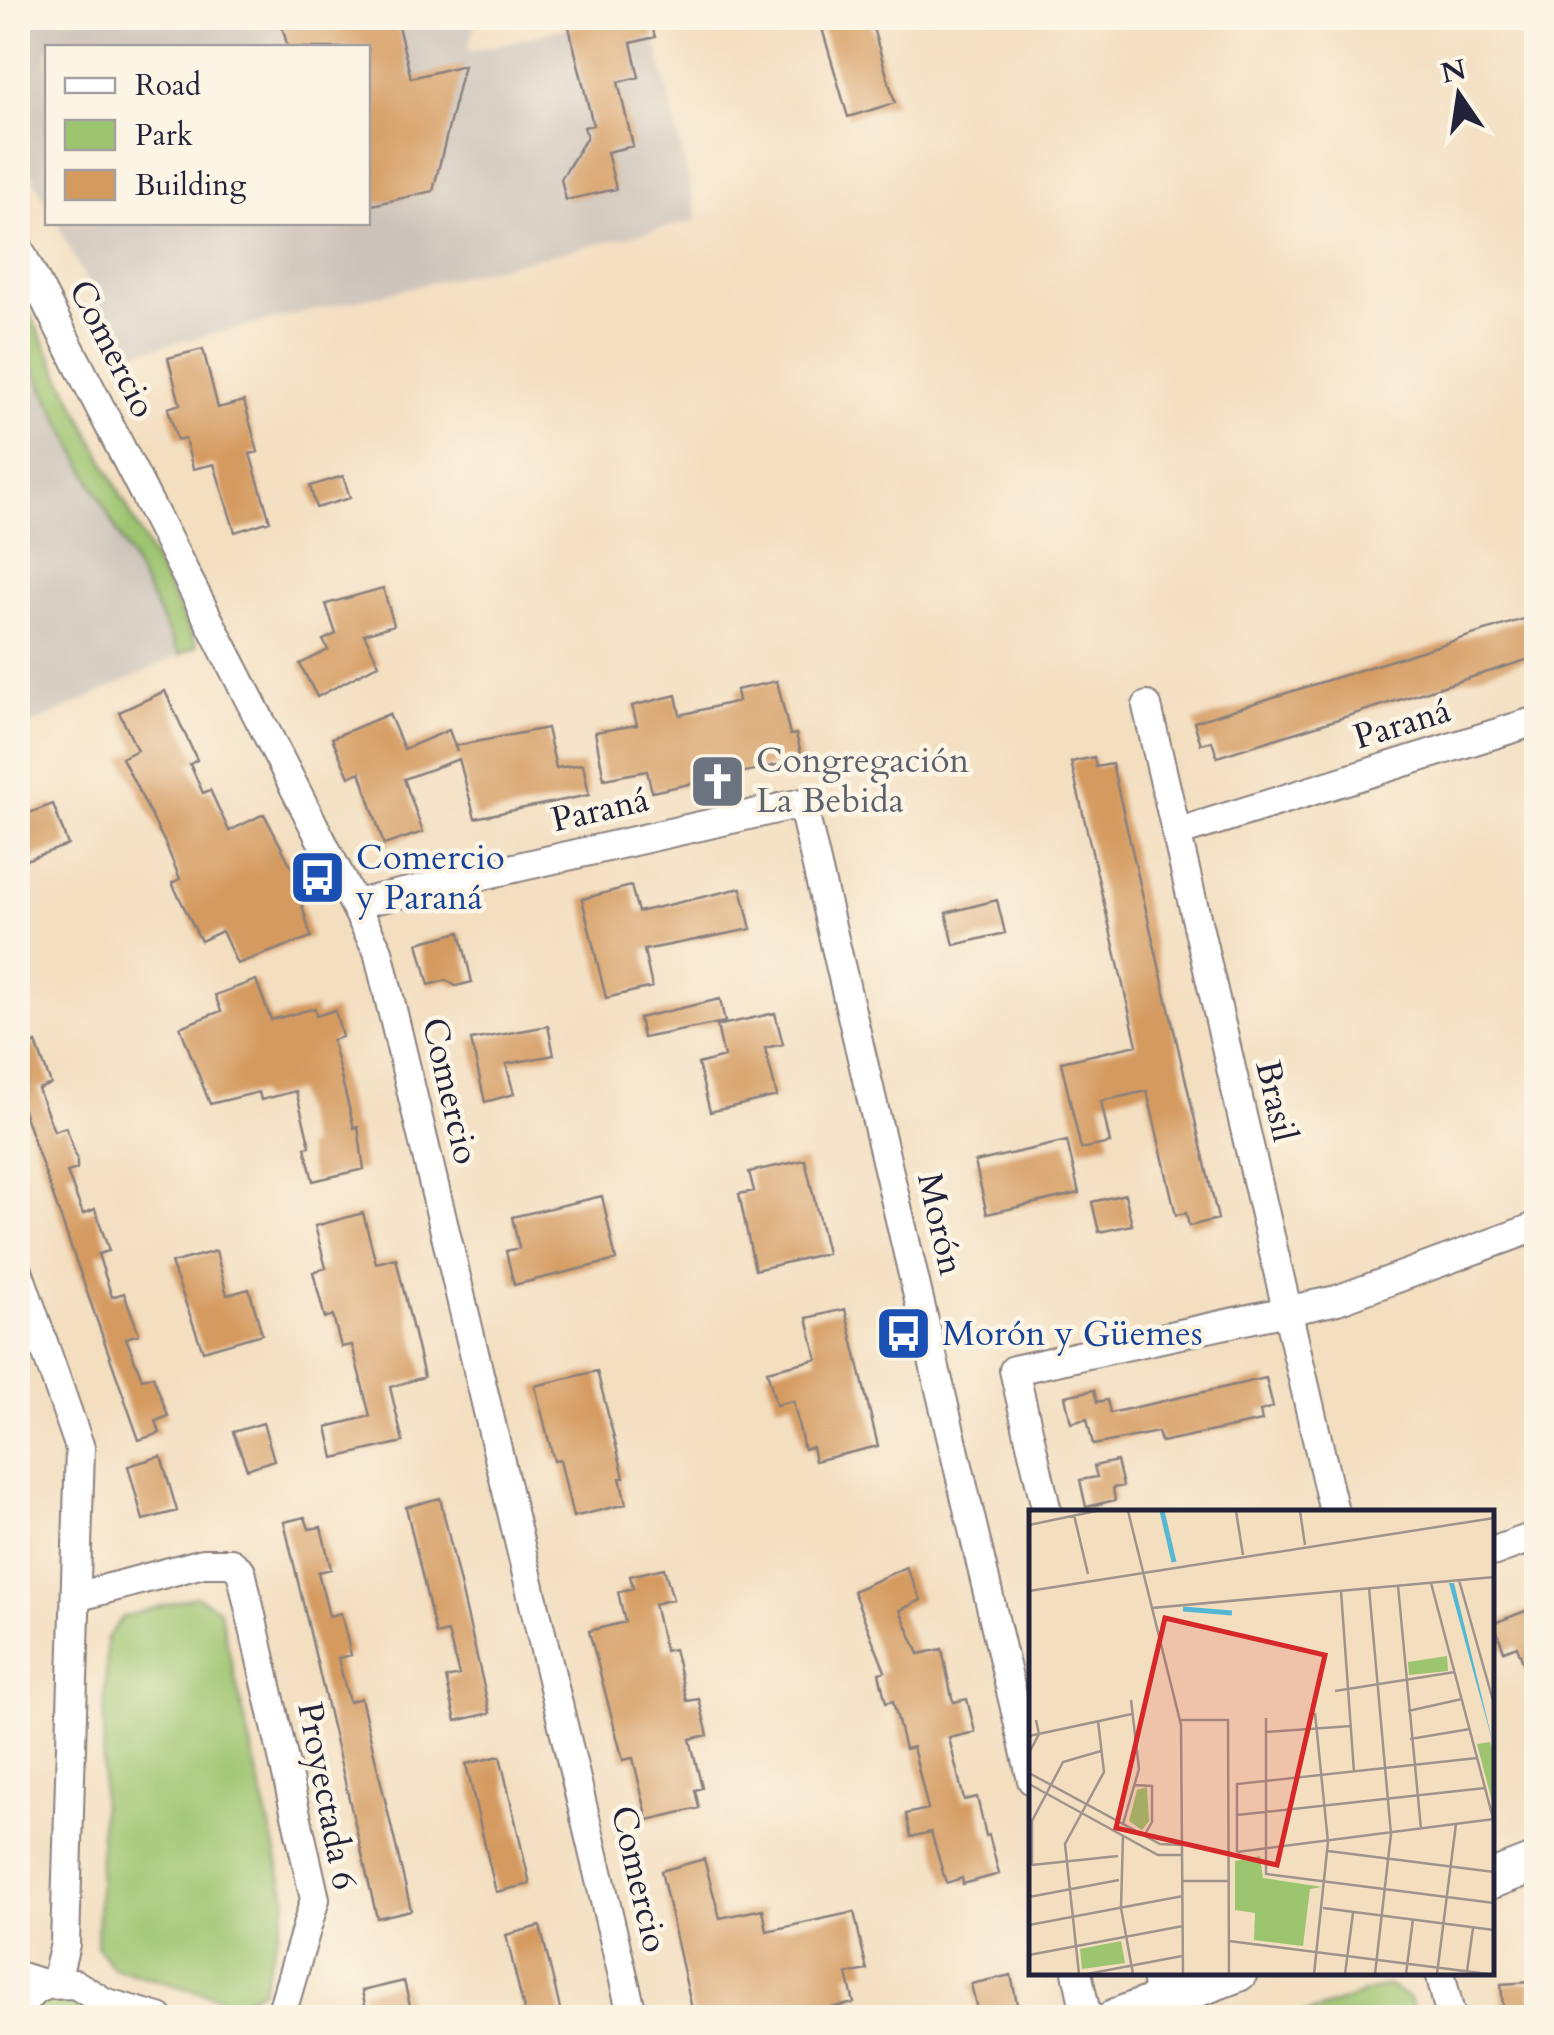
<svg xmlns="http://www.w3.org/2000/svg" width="1554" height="2035" viewBox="0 0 1554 2035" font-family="Cardo,serif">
<rect width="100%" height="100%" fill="#fcf5e5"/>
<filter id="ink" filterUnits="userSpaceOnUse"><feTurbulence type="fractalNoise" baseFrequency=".01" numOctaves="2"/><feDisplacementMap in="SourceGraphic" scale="20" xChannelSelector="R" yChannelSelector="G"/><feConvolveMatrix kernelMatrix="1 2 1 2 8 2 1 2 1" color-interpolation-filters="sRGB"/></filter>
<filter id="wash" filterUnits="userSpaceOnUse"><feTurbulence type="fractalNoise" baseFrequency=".0048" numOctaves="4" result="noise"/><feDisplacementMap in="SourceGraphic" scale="40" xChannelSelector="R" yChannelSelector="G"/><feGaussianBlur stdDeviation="2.25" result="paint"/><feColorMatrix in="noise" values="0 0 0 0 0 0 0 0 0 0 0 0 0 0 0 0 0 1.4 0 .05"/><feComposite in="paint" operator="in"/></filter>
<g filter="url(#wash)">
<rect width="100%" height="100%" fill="#f3dec0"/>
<path fill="#ccc2b9" d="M18,18h458l-8,34 139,-34h43l48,202 -575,135 -66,-132 311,-1v-174h-320l-1,157 -29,-59z
M18,338l162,317 -162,76z"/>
<path fill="#9dc46f" stroke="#607355" stroke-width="2.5" d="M18,291l179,355 -17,9 -162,-317z
M196,1596l23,13 68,292 -25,88 -23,14 -126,-35 -16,-21 10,-309 16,-21z
M1387,1985l23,13 5,19h-117z
M58,1996l19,3 21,18 -71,1 12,-15z"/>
<g id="blocks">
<path fill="#d49a5e" d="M280,18h116l15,60 53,-13 -31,126 -65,15v-158h-80z
M607,18h43l5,19 -24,6 8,34 -21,5 15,64 -26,6 9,37 -50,11 -5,-21 26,-42 -3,-10 9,-2 -24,-98z
M819,18h51l25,85 -47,14z
M203,349l15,59 26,-7 14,51 -8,2 20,67 -35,11 -21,-68 -21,5 -8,-31 -8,2 -9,-32 12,-4 -12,-46z
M343,476l7,22 -34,10 -6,-22z
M383,588l11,37 -30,9 15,30 -62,33 -17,-33 28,-14 -5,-10 13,-6 -10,-30z
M1536,615v42l-319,100 -5,-16 -11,3 -7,-22z
M777,681l13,54 6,-1 8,31 -25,6 -2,-6 -125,27 -5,-21 -43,8 -9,-47 42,-7 -5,-19 44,-11 4,20 58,-14 -2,-11z
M165,691l32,69 -7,4 13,29 7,-3 19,41 35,-17 40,77 -5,3 12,43 -74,27 -15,-33 -21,10 -29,-58 8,-4 -14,-34 -44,-87 15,-8 -18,-38z
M389,714l15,35 45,-19 8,22 -2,-6 92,-18 9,40 27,-4 6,31 -114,23 -16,-59 -55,20 19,53 -39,13 -24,-73 -11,5 -17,-39z
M1094,757l2,10 16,-3 106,455 -29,7 -3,-13 -10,2 -29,-124 -46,10 9,42 -29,6 -20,-87 76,-17 -66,-283z
M53,804l15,41 -45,16 -5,-15v-29z
M631,886l7,26 103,-24 10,41 -107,21 8,37 -46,11 -24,-99z
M997,900l8,33 -51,12 -8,-32z
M460,932l12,50 -16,4 -10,-6 -17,5 -11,-42z
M256,980l15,40 44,-12 1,8 19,-6 7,27 -10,3 22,88 4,-1 6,42 -51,12 -8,-34 5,-1 -14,-55 -35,9 -2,-8 -49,12 -30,-77 41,-16 -6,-16z
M720,999l5,23 -82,16 -4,-20z
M775,1013l8,31 -18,4 12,48 -67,16 -12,-48 26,-7 -7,-31z
M548,1026l6,29 -48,9 8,30 -29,8 -14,-62z
M36,1043l15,41 -13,5 16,42 12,-4 11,32v10l-10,3 16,42 12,-5 14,42 -11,3 14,43 12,-4 15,41 -13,4 16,41 11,-3 15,40 -12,5 4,12 -21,7 -121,-344v-46z
M1067,1141l12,52 -92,21 -12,-52z
M805,1160l22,93 -72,17 -16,-76 15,-3 -5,-19z
M1125,1194l7,31 -33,7 -7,-30z
M602,1196l14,64 -102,25 -8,-34 13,-3 -7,-31z
M363,1213l13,50 20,-5 28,119 -34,10 13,55 -69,16 -7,-31 43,-11 -18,-71 -11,2 -8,-31 -8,2 -12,-46 13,-4 -11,-42z
M216,1251l11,44 22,-6 13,45 -59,17 -32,-88z
M845,1309l33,137 -63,15 -3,-14 -8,2 -11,-48 -17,4 -9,-34 50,-12 -10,-41z
M597,1371l27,106 -4,1 6,26 -53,13 -13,-57 -6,1 -19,-75z
M1266,1378l7,29 -13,4 2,10 -101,21 -3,-10 -65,13 -6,-26 -16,4 -6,-27 29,-6 3,12 10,-2 3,13z
M263,1423l11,37 -27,9 -14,-37z
M161,1456l16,55 -34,9 -15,-54z
M1117,1461l6,25 -10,2 2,12 -29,7 -6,-27 17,-3 -3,-11z
M440,1498l50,215 -34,8 -10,-43 13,-3 -11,-43 -12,3 -30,-128z
M305,1517l4,12 12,-2 10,42 -13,3 11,44 12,-3 10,42 -13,3 11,44 12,-4 50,212 -34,8 -93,-396z
M906,1567l15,33 -21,10 19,44 23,-5 10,49 2,4 13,-3 8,33 -26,6 15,62 13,-3 9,39 3,-1 10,39 -36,10 -1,-6 -16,5 -15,-51 -20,5 -5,-23 22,-5 -15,-62 -8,2 -12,-48 -7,2 -7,-30 6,-2 -32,-80z
M664,1568l9,31 -19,5 11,47 9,-2 13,52 12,-2 9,36 -18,4 12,49 -7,2 4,18 -51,12 -15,-62 -10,2 -34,-129 36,-9 -7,-30 15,-4 -3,-12z
M1536,1607v85l-2,1 -17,-47 -13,5 -10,-28z
M500,1756l30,128 -34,8 -30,-128z
M704,1859l16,59 43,-9 4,22 87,-19 13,58 -20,4 7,29 -70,15h-90l-33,-147z
M540,1926l14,57 8,35h-36l-20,-83z
M1011,1975l9,43h-41l-8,-34z
M404,1981l8,33 -44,4 -6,-27z
M1531,1982l3,36h-30l-3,-34z"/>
</g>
</g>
<g filter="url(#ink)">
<use href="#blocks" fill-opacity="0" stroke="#8a807e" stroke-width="2.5"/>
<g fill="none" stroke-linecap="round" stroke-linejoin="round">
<defs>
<path id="street" d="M18,247l360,704 255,1067
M1147,706l187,806
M1176,833l360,-112
M355,904l447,-101 230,977
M18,1271l62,177 -15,496 -7,29 -7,11
M1047,1512l-33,-142 323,-70 199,-73
M1492,1552l44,-16
M76,1597l127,-34h28l10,8 74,328 -35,119
M1077,1972l10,46
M1155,1972l6,29
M1440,1972l11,46
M18,1976l29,9 28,-1 29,18 55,16
M18,2006l17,-16 12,-5"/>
<path id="secondary" d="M1492,1879l44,-17
M1116,2018l122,-46"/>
</defs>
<use href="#street" stroke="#8a807e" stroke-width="32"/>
<use href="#secondary" stroke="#8a807e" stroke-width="42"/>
<use href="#street" stroke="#fff" stroke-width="28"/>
<use href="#secondary" stroke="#fff" stroke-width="38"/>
</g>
</g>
<defs>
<symbol id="church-square" viewBox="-11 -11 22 22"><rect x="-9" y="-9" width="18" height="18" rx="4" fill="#6b7280" stroke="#fcf5e5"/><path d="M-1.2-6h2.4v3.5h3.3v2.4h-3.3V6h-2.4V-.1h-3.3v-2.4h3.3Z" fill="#fff"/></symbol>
<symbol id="bus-square" viewBox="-11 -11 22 22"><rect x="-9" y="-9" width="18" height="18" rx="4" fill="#1a4fb4" stroke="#fcf5e5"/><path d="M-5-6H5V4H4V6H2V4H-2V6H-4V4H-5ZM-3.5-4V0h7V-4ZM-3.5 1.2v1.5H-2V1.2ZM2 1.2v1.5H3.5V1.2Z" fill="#fff"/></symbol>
</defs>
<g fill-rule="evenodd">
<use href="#church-square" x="686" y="750" width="63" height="63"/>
<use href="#bus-square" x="286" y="846" width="63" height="63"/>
<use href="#bus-square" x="872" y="1302" width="63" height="63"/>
</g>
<g text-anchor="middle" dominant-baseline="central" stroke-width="9" stroke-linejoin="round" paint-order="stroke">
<g font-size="35" fill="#22223b" stroke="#fcf5e5">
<text transform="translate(112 349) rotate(63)">Comercio</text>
<text transform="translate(1402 724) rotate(-17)">Paraná</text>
<text transform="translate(600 810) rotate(-13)">Paraná</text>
<text transform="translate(450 1091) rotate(77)">Comercio</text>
<text transform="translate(1276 1101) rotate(77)">Brasil</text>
<text transform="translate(940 1224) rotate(77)">Morón</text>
<text transform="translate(327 1796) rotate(79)">Proyectada 6</text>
<text transform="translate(639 1879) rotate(77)">Comercio</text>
</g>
<g font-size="35" fill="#5b616d" stroke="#fcf5e5" text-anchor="start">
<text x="756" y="761">Congregación<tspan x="756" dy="40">La Bebida</tspan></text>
</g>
<g font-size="35" fill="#164399" stroke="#fcf5e5" text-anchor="start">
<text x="356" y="858">Comercio<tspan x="356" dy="40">y Paraná</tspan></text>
<text x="942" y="1334">Morón y Güemes</text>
</g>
</g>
<g transform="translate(1029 1510)">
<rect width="465" height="465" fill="#f3dec0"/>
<path d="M418,146l1,15 -39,4 -1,-13zM461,232l4,14v53l-17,-65zM118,277l2,34 -7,9 -13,-9 8,-31zM231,346l3,22 59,9 -12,2 -7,57 -49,-6 1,-27 -20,-3v-49zM92,431l4,22 -43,6 -2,-20z" fill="#9dc46f"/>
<path d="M420,73h5l40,164z" fill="#55b8d3"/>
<path fill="none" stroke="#55b8d3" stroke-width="5" d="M133,1l12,51M154,99l49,4"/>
<path fill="none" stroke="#9f938b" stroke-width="2.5" d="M99,1l53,214 2,249M207,1l7,44M271,1l5,34M45,5l14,59M0,15l67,-14M430,70l35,124M402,73l63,239M369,76l23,243M340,78l22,246 -16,140M0,81l465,-73M312,81l13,181M123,98l342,-31M306,181l120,-19M379,201l54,-12M237,208v156l228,29M151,210h48l1,254M237,222l85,-6M0,226l103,-22M381,229l60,-10M0,243l10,-19 -3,-14M0,263l131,71 22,1M0,274l129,71h24M106,275l17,1v36l-8,14M208,305l248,-27M94,314l16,-55 -8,-69M94,326l-2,72 12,66M299,341l166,21M208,342v-68l240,-26M208,342l257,-33M3,355v-44l31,-59 38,-11M3,355l86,-9M153,371h47M0,387l90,-17M294,398l171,22M0,415l154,-29M200,431l259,33M0,445l154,-29M438,461l6,-43M50,464l-14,-130 39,-72 -6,-51M58,464l95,-18M285,464l14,-132 -13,-129M316,464l8,-61M377,464l7,-55M408,464l19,-150"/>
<path fill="#d62828" fill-opacity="0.15" stroke="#d62828" stroke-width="5" d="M136,108l160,37 -48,210 -161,-37z"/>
<rect width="465" height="465" fill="none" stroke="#22223b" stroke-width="5"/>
</g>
<rect width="1554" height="2035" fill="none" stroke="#fcf5e5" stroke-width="60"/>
<rect x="45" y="45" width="325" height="180" fill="#fcf5e5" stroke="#a5a1a1" stroke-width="2.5"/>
<rect x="65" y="78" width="50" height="15" fill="#ffffff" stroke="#a5a1a1" stroke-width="2.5"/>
<text x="135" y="95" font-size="30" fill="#22223b">Road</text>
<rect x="65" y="120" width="50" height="30" fill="#9dc46f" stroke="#a5a1a1" stroke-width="2.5"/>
<text x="135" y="145" font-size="30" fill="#22223b">Park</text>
<rect x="65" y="170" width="50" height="30" fill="#d49a5e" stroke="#a5a1a1" stroke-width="2.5"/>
<text x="135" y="195" font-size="30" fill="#22223b">Building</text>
<g transform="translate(1459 95) rotate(347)" stroke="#fcf5e5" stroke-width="8" paint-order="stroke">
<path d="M0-8L18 38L0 25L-18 38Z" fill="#22223b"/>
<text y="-15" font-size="28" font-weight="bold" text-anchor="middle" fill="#22223b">N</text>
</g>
</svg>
